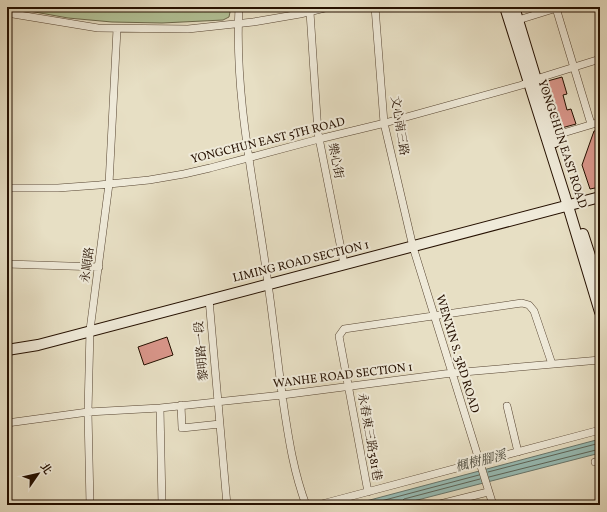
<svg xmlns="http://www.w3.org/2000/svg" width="607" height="512" viewBox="0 0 607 512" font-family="Vollkorn,'Noto Serif TC',serif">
<rect width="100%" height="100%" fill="#e7dfc4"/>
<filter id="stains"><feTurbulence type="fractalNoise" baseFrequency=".005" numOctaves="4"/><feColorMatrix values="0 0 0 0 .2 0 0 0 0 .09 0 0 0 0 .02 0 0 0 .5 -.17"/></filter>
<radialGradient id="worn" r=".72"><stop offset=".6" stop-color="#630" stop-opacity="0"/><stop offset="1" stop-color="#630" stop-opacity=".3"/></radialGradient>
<path fill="#b2c297" stroke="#6c694c" d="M7,7h224l-2,10 -6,3 -61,3 -50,-1 -44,-4z"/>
<path fill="#97bcb5" stroke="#69776d" d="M600,439v14l-202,52h-47z"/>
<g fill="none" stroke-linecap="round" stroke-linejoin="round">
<path stroke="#5e665a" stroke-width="1" d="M488,472l112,-29
M489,477l111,-28
M366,505l113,-30
M401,505l1,-4 2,-2 76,-20"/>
</g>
<path fill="#d89589" stroke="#251000" d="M562,77l5,17 -4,1 4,15 4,-1 5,15 -18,5 -14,-47z
M600,130v57l-10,2 -8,-24 12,-34z
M167,337l6,18 -29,10 -6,-18z"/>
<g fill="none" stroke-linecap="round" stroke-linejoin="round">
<defs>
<path id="street" d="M239,7c-5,93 17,185 29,277 6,41 10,83 16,124 5,33 10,65 22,97
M375,7l9,116 29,124 80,258
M556,8l35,116
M310,12l8,121 26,131
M7,13l91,15 90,1 65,-7 47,-8 29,-7
M515,21l45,-14
M553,136l47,-14
M7,188h51l41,-3 50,-5 35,-6 26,-6 109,-29 62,-15 141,-39 14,-6 64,-20
M7,264l92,3
M209,299l18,206
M181,405l1,23 38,-4
M507,406l11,46
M160,408l2,97
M7,423l81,-11 72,-4 122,-13 170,-22 148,-13
M595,462l5,-1
M368,492l-29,-156 5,-7 178,-26 7,2 5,6 18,53
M90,505l-2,-93 2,-82 19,-146 8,-155
M318,505l282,-75
M436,505l52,-13"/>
<path id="secondary" d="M505,7l63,199 32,106
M514,7l41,135
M583,234l17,53
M7,350l31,-5 562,-148"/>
</defs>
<use href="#street" stroke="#564431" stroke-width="8"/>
<use href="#secondary" stroke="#251000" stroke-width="12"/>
<use href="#street" stroke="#efead9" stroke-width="7"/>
<use href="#secondary" stroke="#efead9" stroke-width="10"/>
</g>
<g text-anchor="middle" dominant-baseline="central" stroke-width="4" stroke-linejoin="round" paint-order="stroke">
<g font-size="12" fill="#251000" stroke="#efead9">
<text transform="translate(399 126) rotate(81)">文心南三路</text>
<text transform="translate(268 141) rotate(-14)">YONGCHUN EAST 5TH ROAD</text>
<text transform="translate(562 144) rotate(72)">YONGCHUN EAST ROAD</text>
<text transform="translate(335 161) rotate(79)">樂心街</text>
<text transform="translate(301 262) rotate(-14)">LIMING ROAD SECTION 1</text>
<text transform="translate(88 265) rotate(-82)">永順路</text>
<text transform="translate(202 351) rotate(-95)">黎明路一段</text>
<text transform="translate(457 354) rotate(73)">WENXIN S. 3RD ROAD</text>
<text transform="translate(343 376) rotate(-7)">WANHE ROAD SECTION 1</text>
<text transform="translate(369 437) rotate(80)">永春東三路381巷</text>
</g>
<g font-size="13" font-style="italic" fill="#4d4c3f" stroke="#efead9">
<text transform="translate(481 462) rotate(-14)">楓樹腳溪</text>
</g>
</g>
<rect width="607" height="512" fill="none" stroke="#e7dfc4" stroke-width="24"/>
<rect x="8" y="8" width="591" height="496" fill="none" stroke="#251000" stroke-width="2"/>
<rect x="12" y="12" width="583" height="488" fill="none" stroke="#251000"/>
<g transform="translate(38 474) rotate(56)" stroke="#efead9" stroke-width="3" paint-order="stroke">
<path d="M0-3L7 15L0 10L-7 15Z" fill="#251000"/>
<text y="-6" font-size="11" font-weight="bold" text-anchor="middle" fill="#251000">北</text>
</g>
<rect width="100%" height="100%" filter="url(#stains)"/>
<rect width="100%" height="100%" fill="url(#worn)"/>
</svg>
